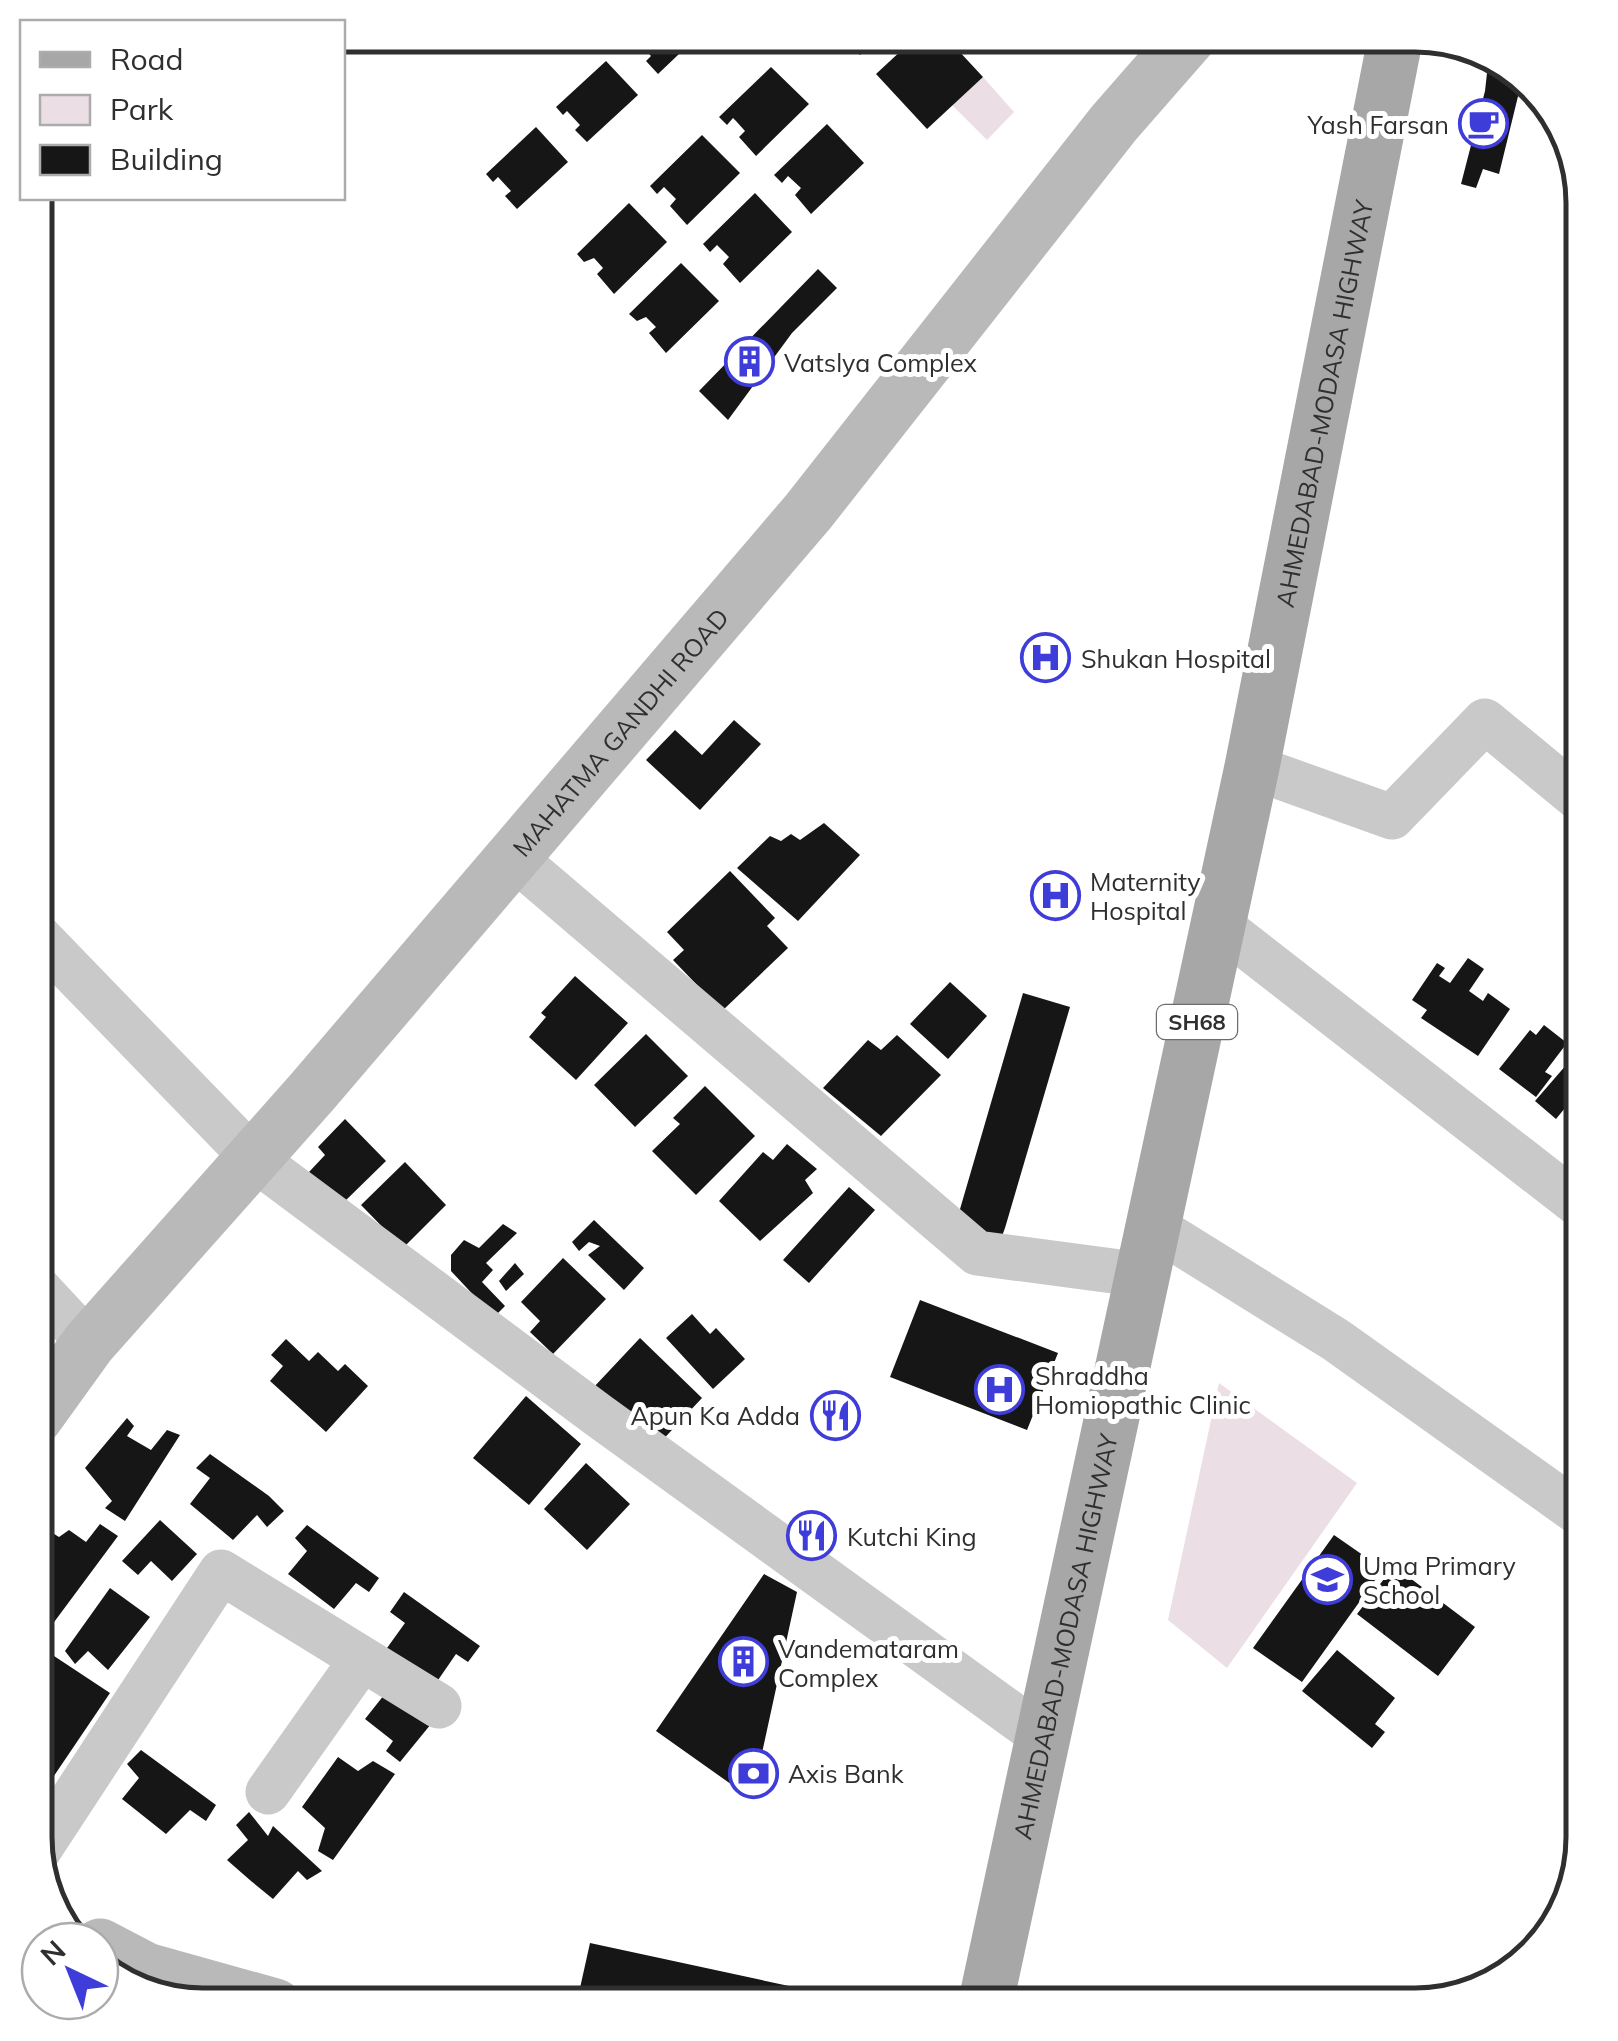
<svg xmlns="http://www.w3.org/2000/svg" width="1618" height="2041" viewBox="0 0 1618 2041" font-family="Mulish,sans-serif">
<rect width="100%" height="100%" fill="#fff"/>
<path fill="#ebdee4" d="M983,77l31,35 -27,28 -35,-35z
M1219,1383l138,100 -130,185 -59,-48z"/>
<path fill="#161616" d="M629,35h70l-41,39 -12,-13 5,-5 -13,-14 -5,5 -7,-9z
M841,35h39l-20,20z
M918,35h26l39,42 -56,52 -51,-55z
M1489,55l33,25 -23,94 -16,-5 -7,19 -15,-4 24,-93z
M606,61l32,34 -51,47 -12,-12 5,-5 -13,-14 -4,4 -7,-8z
M771,67l38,37 -53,52 -17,-19 6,-6 -9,-10 -3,-3 -6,7 -8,-8z
M827,124l37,39 -53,51 -16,-19 6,-7 -13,-12 -6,7 -8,-8z
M536,127l32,35 -51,47 -12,-13 6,-5 -13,-14 -5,5 -7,-8z
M702,135l38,38 -53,52 -17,-19 6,-7 -12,-12 -7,7 -7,-8z
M755,193l37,39 -52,51 -17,-19 6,-7 -12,-12 -7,7 -7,-8z
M629,203l38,39 -53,52 -17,-20 6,-6 -9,-10 -10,4 -7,-8z
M681,263l38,38 -53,52 -17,-20 7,-6 -10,-10 -9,4 -8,-7z
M818,269l19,19 -45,45 -64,87 -29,-29z
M734,720l27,24 -61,66 -54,-50 29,-30 27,25z
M824,823l36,32 -62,66 -61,-53 33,-32 11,5 10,-7 9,6z
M730,871l45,47 -8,8 21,22 -66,63 -49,-51 11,-10 -17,-18z
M1468,958l16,11 -15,22 14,10 5,-8 22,16 -32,47 -57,-38 6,-8 -15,-10 25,-37 8,5 -6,8 11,7z
M575,976l53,47 -52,57 -47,-43 17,-20 -5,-4z
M950,982l37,34 -39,43 -38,-35z
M1023,993l47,14 -65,221 -4,11 -11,3 -32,-26z
M1544,1025l23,18 -22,29 7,4 -16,21 -37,-28 31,-39 6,5z
M646,1034l42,42 -53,51 -41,-42z
M897,1035l44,40 -60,61 -58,-48 45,-48 13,10z
M1580,1049l3,3v72l-18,-16 -9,11 -21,-18z
M705,1086l50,50 -59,59 -44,-44 28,-27 -7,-6z
M345,1119l41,42 -44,43 -33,-32 16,-17 -7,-8z
M787,1144l30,25 -12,11 8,13 -53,48 -41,-40 44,-49 10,8z
M405,1162l41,43 -43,43 -42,-43z
M849,1187l26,23 -66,73 -26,-23z
M594,1220l50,48 -20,22 -36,-35 12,-9 -11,-4 -10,9 -7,-9z
M503,1224l14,9 -31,30 7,7 -11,12 23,24 -11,11 -43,-46v-16l13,-15 15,8z
M563,1258l43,41 -53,55 -23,-22 10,-11 -19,-19z
M515,1263l9,11 -18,17 -7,-10z
M920,1300l138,53 -31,77 -137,-53z
M692,1314l18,20 6,-6 29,31 -32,30 -47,-51z
M640,1338l62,60 -47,50 -62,-60z
M286,1339l23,22 9,-9 20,19 7,-7 23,22 -42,46 -56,-51 13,-15 -12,-11z
M526,1396l55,48 -52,61 -56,-47z
M127,1418l7,8 -7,10 24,14 16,-20 13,5 -55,86 -20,-13 7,-7 -27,-33z
M210,1454l59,42 15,15 -17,16 -10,-12 -24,25 -43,-36 20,-26 -14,-10z
M586,1463l44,41 -43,46 -43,-41z
M160,1520l37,34 -25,27 -21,-20 -13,14 -16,-14z
M100,1524l18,12 -75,101 -8,-9v-84l11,-15 13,8 10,-7 17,12z
M307,1525l72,53 -10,14 -13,-9 -22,26 -46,-35 19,-23 -12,-13z
M1334,1535l49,34 -81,113 -49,-34z
M1394,1566l81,61 -37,49 -81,-62z
M764,1574l33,18 -45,207 -96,-68z
M110,1588l40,29 -42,53 -20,-19 -13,13 -10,-13z
M404,1592l76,54 -12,16 -12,-8 -20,29 -49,-35 18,-25 -15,-11z
M1337,1650l58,48 -20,26 10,8 -13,16 -70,-57z
M51,1654l59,39 -75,111v-127z
M388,1690l43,34 -31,38 -14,-11 7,-10 -28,-22z
M141,1750l75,55 -10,16 -16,-11 -24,24 -44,-35 17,-21 -12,-14z
M338,1757l20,14 15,-10 22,13 -62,86 -15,-9 7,-23 -23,-21z
M249,1812l19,24 5,-10 49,45 -15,9 -9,-9 -25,28 -22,-18 -24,-21 21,-20 -12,-15z
M590,1943l213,46 -4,17h-223z"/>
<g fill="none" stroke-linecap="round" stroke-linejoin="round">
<path stroke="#c9c9c9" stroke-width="45" d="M1252,767l140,50 93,-96 98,81
M513,857l464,396 166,22
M1218,924l365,284
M35,933l218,225 345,257 445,322
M1153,1226l183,114 247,176
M35,1285l54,58
M268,1792l94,-133
M39,1850l182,-278 218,134"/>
<g stroke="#b9b9b9" stroke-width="55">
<path id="s1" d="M35,1418l54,-75 223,-251 496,-580 306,-389 77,-88"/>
<path d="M100,1946l46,24 129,36"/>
</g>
<path stroke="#a7a7a7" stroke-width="55" id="s2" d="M985,2006l267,-1239 144,-732"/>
</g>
<defs>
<symbol id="cafe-ring" viewBox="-11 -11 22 22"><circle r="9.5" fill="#fff" stroke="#3f3dda" stroke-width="1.5"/><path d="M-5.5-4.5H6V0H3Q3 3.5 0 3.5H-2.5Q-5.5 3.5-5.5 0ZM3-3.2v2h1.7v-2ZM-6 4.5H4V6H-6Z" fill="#3f3dda"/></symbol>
<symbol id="building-ring" viewBox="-11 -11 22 22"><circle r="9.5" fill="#fff" stroke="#3f3dda" stroke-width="1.5"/><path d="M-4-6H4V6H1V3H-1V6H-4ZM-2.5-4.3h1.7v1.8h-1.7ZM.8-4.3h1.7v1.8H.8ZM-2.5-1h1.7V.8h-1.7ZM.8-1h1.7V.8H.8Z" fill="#3f3dda"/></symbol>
<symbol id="hospital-ring" viewBox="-11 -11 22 22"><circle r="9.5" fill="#fff" stroke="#3f3dda" stroke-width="1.5"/><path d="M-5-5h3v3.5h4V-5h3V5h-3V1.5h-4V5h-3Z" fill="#3f3dda"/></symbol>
<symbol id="restaurant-ring" viewBox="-11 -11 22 22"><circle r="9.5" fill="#fff" stroke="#3f3dda" stroke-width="1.5"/><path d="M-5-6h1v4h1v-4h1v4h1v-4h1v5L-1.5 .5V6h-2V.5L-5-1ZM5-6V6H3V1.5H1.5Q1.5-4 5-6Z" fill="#3f3dda"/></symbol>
<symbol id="school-ring" viewBox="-11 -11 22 22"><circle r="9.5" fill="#fff" stroke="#3f3dda" stroke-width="1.5"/><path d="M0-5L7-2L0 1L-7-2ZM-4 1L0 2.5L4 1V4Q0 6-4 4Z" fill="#3f3dda"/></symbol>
<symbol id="bank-ring" viewBox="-11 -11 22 22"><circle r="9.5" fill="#fff" stroke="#3f3dda" stroke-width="1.5"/><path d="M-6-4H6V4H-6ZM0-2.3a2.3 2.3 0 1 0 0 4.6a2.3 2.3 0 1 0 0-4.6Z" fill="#3f3dda"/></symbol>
</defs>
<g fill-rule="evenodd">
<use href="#cafe-ring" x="1456" y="96" width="55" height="55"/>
<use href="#building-ring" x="722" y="334" width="55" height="55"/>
<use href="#hospital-ring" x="1018" y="630" width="55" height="55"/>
<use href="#hospital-ring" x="1028" y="868" width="55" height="55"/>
<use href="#hospital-ring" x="972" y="1362" width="55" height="55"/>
<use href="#restaurant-ring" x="808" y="1388" width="55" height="55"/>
<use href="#restaurant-ring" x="784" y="1508" width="55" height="55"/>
<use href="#school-ring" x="1300" y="1552" width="55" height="55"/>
<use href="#building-ring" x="716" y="1634" width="55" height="55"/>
<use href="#bank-ring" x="726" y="1746" width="55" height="55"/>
</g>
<g text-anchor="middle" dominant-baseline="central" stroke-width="10" stroke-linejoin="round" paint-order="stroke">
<rect fill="#fff" stroke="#6d6d6d" stroke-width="2.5" x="1157" y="1005" width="80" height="34" rx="8"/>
<g font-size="22" font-weight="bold" fill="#2f2f2f">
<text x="1197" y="1022">SH68</text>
</g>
<g font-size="25" fill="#2f2f2f" stroke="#fff" text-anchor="start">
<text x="1449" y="124" text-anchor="end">Yash Farsan</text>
<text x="784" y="362">Vatslya Complex</text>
<text x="1081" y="658">Shukan Hospital</text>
<text x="1090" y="881">Maternity<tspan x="1090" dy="29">Hospital</tspan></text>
<text x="1035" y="1375">Shraddha<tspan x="1035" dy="29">Homiopathic Clinic</tspan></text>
<text x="800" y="1415" text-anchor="end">Apun Ka Adda</text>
<text x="847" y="1536">Kutchi King</text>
<text x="1363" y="1565">Uma Primary<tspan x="1363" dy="29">School</tspan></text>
<text x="778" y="1648">Vandemataram<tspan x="778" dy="29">Complex</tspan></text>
<text x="788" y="1773">Axis Bank</text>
</g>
<g font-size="25" fill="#2f2f2f" stroke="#fff">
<text stroke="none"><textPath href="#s2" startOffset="1638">AHMEDABAD-MODASA HIGHWAY</textPath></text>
<text stroke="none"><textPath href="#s1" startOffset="902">MAHATMA GANDHI ROAD</textPath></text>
<text stroke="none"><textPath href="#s2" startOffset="378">AHMEDABAD-MODASA HIGHWAY</textPath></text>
</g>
</g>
<path d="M0 0H1618V2041H0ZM203 52H1415A151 151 0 0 1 1566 203V1837A151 151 0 0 1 1415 1988H203A151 151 0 0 1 52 1837V203A151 151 0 0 1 203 52Z" fill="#fff" fill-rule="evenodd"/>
<path fill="none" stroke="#2f2f2f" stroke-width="5" d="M203 52H1415A151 151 0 0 1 1566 203V1837A151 151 0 0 1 1415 1988H203A151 151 0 0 1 52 1837V203A151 151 0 0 1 203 52Z"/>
<rect x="20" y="20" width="325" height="180" fill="#ffffff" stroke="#acacac" stroke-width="2.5"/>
<rect x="40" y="52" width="50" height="15" fill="#a7a7a7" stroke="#acacac" stroke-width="2.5"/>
<text x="110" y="70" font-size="30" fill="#2f2f2f">Road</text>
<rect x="40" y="95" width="50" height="30" fill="#ebdee4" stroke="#acacac" stroke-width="2.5"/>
<text x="110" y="120" font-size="30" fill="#2f2f2f">Park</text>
<rect x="40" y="145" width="50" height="30" fill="#161616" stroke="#acacac" stroke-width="2.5"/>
<text x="110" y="170" font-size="30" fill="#2f2f2f">Building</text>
<g transform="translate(70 1971) rotate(317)"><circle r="48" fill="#ffffff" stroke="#acacac" stroke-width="2.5"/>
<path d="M0-8L18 38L0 25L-18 38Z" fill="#3f3dda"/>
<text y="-15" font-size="28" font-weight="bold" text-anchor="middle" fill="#2f2f2f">N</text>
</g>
</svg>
